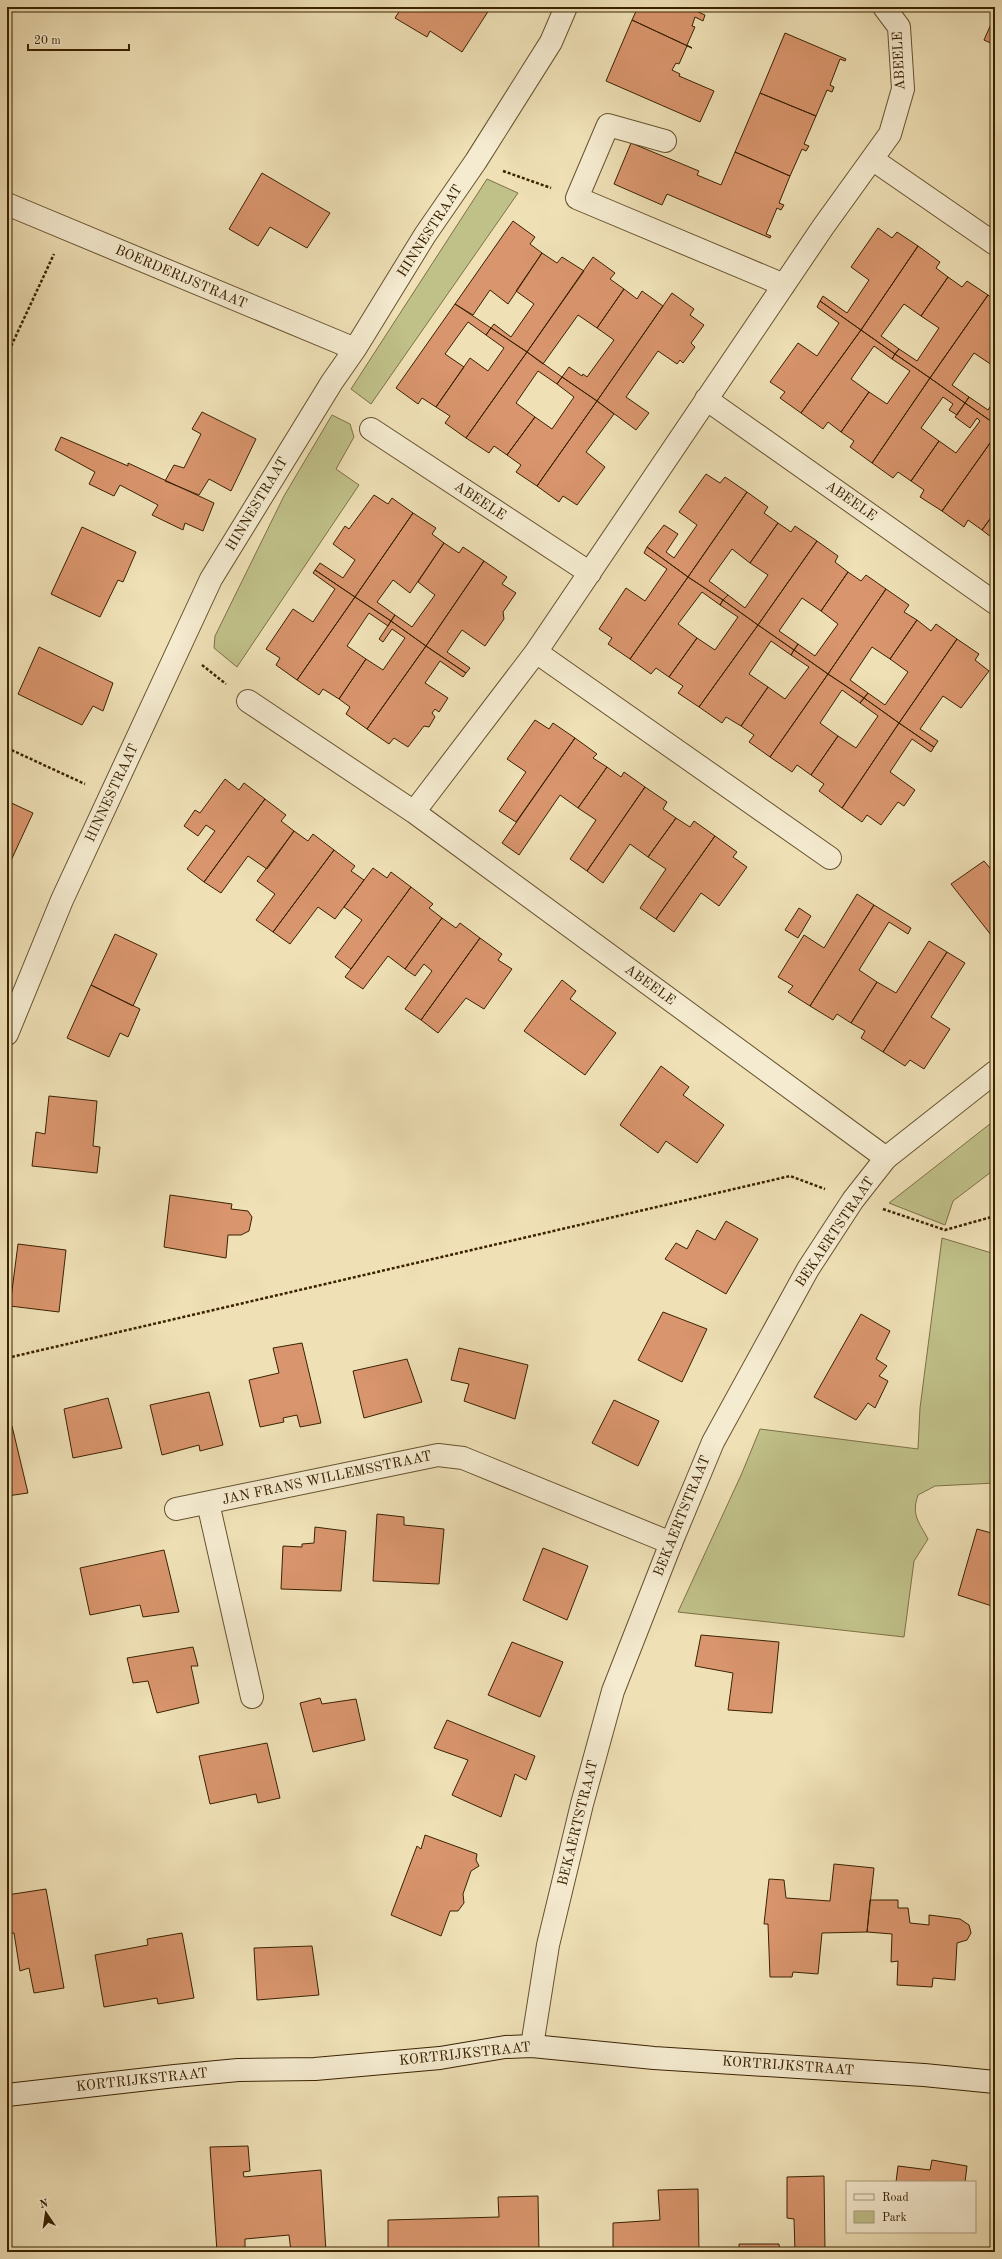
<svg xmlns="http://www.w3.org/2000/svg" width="1002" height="2259" viewBox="0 0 1002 2259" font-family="'Old Standard TT',serif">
<rect width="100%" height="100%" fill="#efe0b6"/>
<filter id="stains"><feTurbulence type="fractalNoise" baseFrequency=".005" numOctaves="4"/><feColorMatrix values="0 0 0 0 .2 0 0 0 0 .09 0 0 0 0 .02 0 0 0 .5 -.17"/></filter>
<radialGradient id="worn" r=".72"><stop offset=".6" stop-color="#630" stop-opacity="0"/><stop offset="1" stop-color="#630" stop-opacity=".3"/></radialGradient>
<path fill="#c0c089" stroke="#7d7144" d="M487,179l31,14 -147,211 -20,-15z
M332,415l18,9 4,13 -18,32 23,16 -122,182 -23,-19 1,-12 69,-140z
M995,1120v49l-42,32 -8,24 -56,-22z
M942,1238l53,16v229l-60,3 -17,9c-7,20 1,27 10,44l-14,22 -10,76 -226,-25 64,-139 18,-44 158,20 2,-41z"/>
<path fill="#d9956d" stroke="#3a2200" d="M402,7h82l5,3 -27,42 -32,-21 -3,6 -32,-19z
M638,7h62l-2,5 7,3 -2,6 -8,-4 -3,9 3,1 -8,18 5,3 -60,-28z
M995,15v30l-11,-5z
M632,20l60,28 -5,-2 -8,18 -3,-1 -4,7 8,4 -1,2 35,15 -14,31 -94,-41z
M785,33l61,26 -1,2 -5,-2 -10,26 4,2 -2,5 -5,-2 -11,26 -56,-23z
M760,93l56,23 -12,28 5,2 -3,5 -4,-2 -12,27 -55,-24z
M631,143l68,28 -2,4 24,10 14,-33 55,24 -11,27 5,2 -3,5 -4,-2 -11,26 5,2 -1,2 -103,-44 -5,11 -48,-21z
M262,173l68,40 -23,35 -37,-21 -12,19 -29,-17z
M513,221l22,16 -5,7 12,9 -34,51 -18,-14 -17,25 -18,-11z
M878,228l14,10 5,-6 21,14 -57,84 -41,-29 3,-5 24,17 22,-33 -18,-13z
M918,246l22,16 -4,6 12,9 -27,39 -17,-12 -23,32 18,13 -4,5 -34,-24z
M542,253l15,10 5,-6 22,14 -57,81 -36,-24 3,-4 17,13 23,-33 -18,-13z
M593,257l22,16 -5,6 14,10 -27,39 -19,-13 -35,49 -16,-12z
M948,277l14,10 5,-6 21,14 -58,83 -35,-24 4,-5 18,12 22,-33 -18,-12z
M624,289l13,10 5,-8 21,15 -66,95 -35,-24 7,-10 13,9 1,-2 4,3 27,-37 -17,-12z
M672,293l22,16 -4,6 14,10 -13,18 4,4 -12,16 -3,-3 -3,4 -19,-13 -32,46 23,16 -13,17 -39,-29z
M988,295l7,5v61l-3,4 -18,-12 -22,32 17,12 -4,6 -35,-25z
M820,301l41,29 -60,83 -21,-15 5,-6 -15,-10 28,-39 19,13 22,-33 -22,-16z
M455,304l36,24 -5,7 -18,-13 -23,32 19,13 -28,40 -14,-9 -4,6 -22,-16z
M491,328l36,24 -61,86 -21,-15 5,-7 -14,-9 34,-49 18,13 16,-23 -18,-13z
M861,330l34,24 -3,5 -18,-13 -23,33 18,13 -28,40 -13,-10 -5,7 -22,-16z
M527,352l35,25 -5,7 -19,-13 -22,32 19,14 -28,38 -13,-9 -5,7 -23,-15z
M895,354l35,24 -58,85 -22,-16 4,-6 -13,-9 28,-40 18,12 23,-33 -18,-12z
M562,377l35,24 -60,85 -21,-14 5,-7 -14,-10 28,-38 17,12 22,-32 -17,-13z
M930,378l35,25 -8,12 -8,-5 4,-6 -10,-7 -22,31 18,13 -28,40 -13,-9 -5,6 -21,-15z
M969,397l19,13 7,-11v25l-30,-21z
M597,401l17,13 -28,38 19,15 -28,38 -14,-9 -4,6 -22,-16z
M965,403l30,21v12l-53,75 -22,-14 4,-7 -13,-9 28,-40 17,12 24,-32 -3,-3 -7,10 -15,-11z
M202,412l54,27 -25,52 -22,-12 -10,16 -34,-14 9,-16 10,3 17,-34 -9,-5z
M995,436v36l-4,6 4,2v32l-13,18 -14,-10 -4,7 -22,-16z
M61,437l67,29v-3l86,40 -11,28 -18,-8 -2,7 -31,-15 6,-10 -38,-20 -6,11 -25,-12 6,-12 -40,-22z
M706,474l14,9 5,-6 22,15 -59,85 -41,-30 17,-22 14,9 -12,18 8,6 23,-33 -18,-13z
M747,492l21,15 -4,6 14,10 -28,40 -18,-14 -23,32 19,14 -5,5 -35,-23z
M374,495l14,9 4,-6 21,15 -58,84 -40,-27 5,-7 23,15 12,-18 -22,-16 12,-18 4,3z
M995,512v37l-5,-3 5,-6 -13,-10z
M413,513l23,15 -4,6 12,9 -34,50 -17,-13 -16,22 18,13 -4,6 -36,-24z
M778,523l13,9 4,-6 22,15 -59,84 -35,-25 5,-5 17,13 23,-33 -18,-12z
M82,527l54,25 -13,30 -5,-2 -18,37 -49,-23z
M817,541l21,15 -3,6 13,10 -27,39 -19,-13 -23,33 19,13 -4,6 -36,-25z
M444,543l15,10 4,-6 21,14 -58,85 -35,-25 4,-6 17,12 23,-32 -17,-13z
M647,547l41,30 -58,82 -22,-15 4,-6 -13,-9 27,-41 19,13 22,-32 -23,-16z
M484,561l23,16 -5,7 14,9 -13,19 1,7 -19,27 -23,-16 -15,22 23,16 -4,5 -40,-27z
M315,570l40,27 -58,83 -21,-15 4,-7 -14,-9 27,-40 20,13 22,-33 -22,-16z
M848,572l13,9 5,-6 20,14 -58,85 -34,-24 4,-6 17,12 23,-32 -17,-13z
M688,577l35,23 -3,5 -18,-13 -24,32 19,14 -28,39 -13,-9 -5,6 -21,-15z
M886,589l23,16 -5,7 13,8 -27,39 -18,-12 -22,33 18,13 -4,5 -36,-24z
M355,597l36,24 -3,5 -19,-13 -22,33 19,13 -27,40 -16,-10 -4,6 -22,-15z
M723,600l35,25 -59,82 -21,-14 5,-7 -14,-9 28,-39 18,12 23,-33 -18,-12z
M917,620l14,11 5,-7 21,15 -58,84 -35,-25 4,-5 17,12 23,-33 -18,-13z
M391,621l35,25 -59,83 -21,-15 4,-7 -11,-8 27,-40 17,11 22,-32 -13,-9 -9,13 -4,-3z
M758,625l36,25 -3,5 -20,-14 -22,33 19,13 -27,39 -15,-9 -4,6 -23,-16z
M957,639l22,15 -4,6 14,11 -28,37 -18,-12 -23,33 18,12 -4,6 -35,-24z
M426,646l40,27 -3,4 -23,-16 -15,22 23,15 -9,14 -4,-3 -3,4 3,4 -6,10 -5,-1 -16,21 -14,-9 -5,6 -22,-15z
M39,647l74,36 -10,28 -10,-5 -11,19 -64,-31z
M794,650l34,24 -58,83 -21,-15 5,-7 -13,-9 27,-39 17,12 24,-32 -18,-12z
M828,674l36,24 -4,5 -18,-13 -22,33 18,13 -27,39 -14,-10 -5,7 -22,-15z
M864,698l35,25 -57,85 -23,-17 5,-7 -13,-9 27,-39 18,12 22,-32 -18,-13z
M535,720l14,9 4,-6 22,15 -59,84 -17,-11 27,-39 -19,-13z
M899,723l35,24 -3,5 -19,-13 -22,33 25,18 -11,16 -6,-4 -17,23 -14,-10 -5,7 -20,-14z
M575,738l22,16 -4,4 14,9 -29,41 -18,-13 -41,60 -17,-12z
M607,767l14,10 3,-5 21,15 -58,84 -17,-12 26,-39 -18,-12z
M225,779l14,11 5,-7 21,16 -61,83 -17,-13 28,-38 -9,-6 -8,11 -14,-10 11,-16 5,3z
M645,787l22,15 -4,7 13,9 -28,39 -18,-13 -27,39 -16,-12z
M265,799l21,16 -5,6 13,10 -27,38 -19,-13 -27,37 -17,-11z
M7,801l26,12 -25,54h-1z
M676,818l14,9 4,-6 21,15 -59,83 -16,-11 26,-39 -18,-12z
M294,831l14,10 5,-7 21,16 -61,82 -17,-12 19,-26 -18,-13z
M715,836l22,16 -4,5 14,10 -28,39 -18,-13 -27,39 -18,-13z
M334,850l21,16 -4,5 13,9 -29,39 -17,-12 -28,37 -17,-12z
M984,861l11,13v66l-44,-56z
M373,868l14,10 4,-6 20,15 -60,82 -16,-12 27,-37 -18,-13z
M411,887l22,17 -4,4 13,10 -37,51 -17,-13 -25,33 -18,-12z
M857,894l17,11 -64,101 -22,-14 5,-6 -15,-9 26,-42 20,13z
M874,905l37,23 -3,6 -19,-12 -30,48 18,12 -26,41 -14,-9 -4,6 -23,-14z
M799,908l12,8 -13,22 -13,-8z
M442,918l14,10 4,-5 20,15 -59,82 -16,-11 27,-38 -8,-7 -9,12 -10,-7z
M115,934l42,20 -24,52 -42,-21z
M480,938l22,16 -4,6 14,9 -28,40 -18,-11 -28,35 -17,-13z
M929,941l18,11 -64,100 -22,-14 4,-7 -14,-8 26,-41 19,11z
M947,952l18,11 -34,54 19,12 -26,40 -14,-9 -5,6 -22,-14z
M562,980l14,11 -6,8 46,34 -31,42 -61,-44z
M91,985l49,24 -12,28 -8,-4 -11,24 -42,-19z
M661,1066l28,21 -6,8 41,30 -27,38 -31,-22 -8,12 -38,-28z
M49,1096l48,5 -4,45 7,1 -3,26 -65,-7 4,-34 9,2z
M170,1195l62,9 -1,5 17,2 4,6 -3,14 -8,4h-13l-2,23 -62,-11z
M726,1221l32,18 -32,55 -61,-35 11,-16 11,6 10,-19 18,10z
M18,1244l48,6 -7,62 -49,-6z
M663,1312l44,17 -25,53 -44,-22z
M861,1314l29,17 -14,28 11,7 -8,10 9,5 -13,27 -7,-5 -12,17 -42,-23z
M302,1343l19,80 -21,4 -3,-12 -14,3 1,4 -24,5 -11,-47 30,-7 -6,-25z
M459,1348l69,17 -13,54 -51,-18 5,-17 -18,-4z
M407,1359l15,43 -58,16 -11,-47z
M209,1392l14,53 -23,6 -1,-6 -37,10 -12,-50z
M108,1398l14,50 -49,10 -9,-49z
M614,1400l45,21 -21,45 -46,-23z
M12,1426l16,67 -21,3v-69z
M377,1514l27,3v8l40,4 -5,55 -66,-3z
M315,1527l31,4 -5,60 -60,-2 2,-43 19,1v-3l12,-1z
M977,1529l18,5v73l-37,-12z
M543,1548l45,18 -21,54 -44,-20z
M164,1550l15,62 -36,5 -3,-12 -50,10 -10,-47z
M701,1635l78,7 -7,71 -44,-3 5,-37 -38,-7z
M512,1642l51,20 -23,55 -52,-22z
M193,1647l5,19h-7l8,37 -42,10 -9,-32 -15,2 -6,-25z
M320,1698l2,6 34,-5 9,41 -52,12 -13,-49z
M447,1720l88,36 -9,24 -11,-6 -14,43 -49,-22 16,-35 -34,-12z
M267,1743l13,55 -22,5 -2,-9 -46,10 -11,-48z
M425,1835l52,19 -1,6 3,6 -8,5 -8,23 1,9 -6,8h-8l-9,25 -50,-21 26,-69 4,3z
M834,1864l40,4 -7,64 -45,1 -4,41 -25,-2 -1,5h-22l-2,-53h-4l5,-45 15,1 2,18 44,3z
M46,1889l18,99 -30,5 -5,-25 -9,3 -6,-38 -7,1v-39z
M870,1900h28v8h10l2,15 19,2v-10l31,4 9,6 2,8 -4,7 -10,3 -2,37 -22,-2 -1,9 -35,-2 1,-24 -7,1 1,-28 -25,-2z
M182,1933l12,65 -36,6 -1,-6 -53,9 -9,-52 53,-10 -1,-6z
M312,1946l7,49 -62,5 -3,-52z
M248,2146l2,25 -7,1 1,5 77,-7 5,82h-35l-2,-17 -44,4v13h-28l-7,-105z
M932,2160l35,6 -2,16h-69l2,-16 32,4z
M824,2176l1,76h-30l-1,-33 -7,-1v-41z
M698,2189l1,63h-86v-29l47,-3 -2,-30z
M538,2196l1,56h-151v-32l111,-3 -1,-20z
M739,2244h40l1,8h-41z"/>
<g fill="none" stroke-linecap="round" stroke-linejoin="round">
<defs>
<path id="minor" d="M665,141l-57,-16 -31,73 207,87
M872,159l123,85
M7,204l348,145
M706,399l289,204
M371,429l219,144
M536,652l294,206
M248,701l166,111 472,346
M414,812l122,-160 287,-425 67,-93 13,-45 -4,-62 -15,-20
M7,1034l55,-134 149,-321 121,-197 23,-33 70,-114 51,-74 75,-119 15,-35
M208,1503l44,194
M176,1509l262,-54 25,3 208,85"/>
<path id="tertiary" d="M532,2046l16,-101 34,-141 31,-113 58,-148 42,-101 95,-173 45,-69 33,-42 109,-86"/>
<path id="secondary" d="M7,2095l168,-19 63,-6 77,-1 125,-11 65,-11 27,-1 122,12 270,17 71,7"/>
</defs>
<use href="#minor" stroke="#67522e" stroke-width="24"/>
<use href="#tertiary" stroke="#67522e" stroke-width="24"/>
<use href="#secondary" stroke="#3a2200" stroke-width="24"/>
<path stroke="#3a2200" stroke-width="2.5" stroke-dasharray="3 2" stroke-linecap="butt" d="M503,171l48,17
M7,355l47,-101
M202,665l24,19
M7,748l78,36
M883,1209l62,21 50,-14
M7,1358l783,-182 35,13"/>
<use href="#minor" stroke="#f5ebd0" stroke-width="22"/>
<use href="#tertiary" stroke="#f5ebd0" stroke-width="22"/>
<use href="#secondary" stroke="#f5ebd0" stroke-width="22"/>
</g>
<g text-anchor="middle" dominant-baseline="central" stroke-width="4" stroke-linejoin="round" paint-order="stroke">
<g font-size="14" fill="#3a2200" stroke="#f5ebd0">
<text transform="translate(899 61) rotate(-93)">ABEELE</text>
<text transform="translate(430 231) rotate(-57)">HINNESTRAAT</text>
<text transform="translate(181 277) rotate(23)">BOERDERIJSTRAAT</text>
<text transform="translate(480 501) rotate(33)">ABEELE</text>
<text transform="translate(851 501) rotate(35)">ABEELE</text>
<text transform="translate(257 504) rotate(-59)">HINNESTRAAT</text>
<text transform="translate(112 793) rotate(-65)">HINNESTRAAT</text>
<text transform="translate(650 985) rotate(36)">ABEELE</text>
<text transform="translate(835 1232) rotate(-56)">BEKAERTSTRAAT</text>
<text transform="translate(327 1478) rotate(-12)">JAN FRANS WILLEMSSTRAAT</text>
<text transform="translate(682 1516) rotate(-68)">BEKAERTSTRAAT</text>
<text transform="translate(578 1823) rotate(-76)">BEKAERTSTRAAT</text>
<text transform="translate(465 2054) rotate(-6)">KORTRIJKSTRAAT</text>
<text transform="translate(788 2066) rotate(4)">KORTRIJKSTRAAT</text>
<text transform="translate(142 2080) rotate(-6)">KORTRIJKSTRAAT</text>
</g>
</g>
<rect width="1002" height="2259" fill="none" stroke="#efe0b6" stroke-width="24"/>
<rect x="8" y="8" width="986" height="2243" fill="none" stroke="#3a2200" stroke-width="2"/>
<rect x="12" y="12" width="978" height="2235" fill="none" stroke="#3a2200"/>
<rect x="846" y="2181" width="130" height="52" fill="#f5ebd0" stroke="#aa9b7d"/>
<rect x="854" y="2194" width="20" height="6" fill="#f5ebd0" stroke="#aa9b7d"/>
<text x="882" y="2201" font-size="12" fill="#3a2200">Road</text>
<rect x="854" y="2211" width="20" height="12" fill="#c0c089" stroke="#aa9b7d"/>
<text x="882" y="2221" font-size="12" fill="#3a2200">Park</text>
<g transform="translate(46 2213) rotate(347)" stroke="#f5ebd0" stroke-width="3" paint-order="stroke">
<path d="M0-3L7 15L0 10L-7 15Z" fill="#3a2200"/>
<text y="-6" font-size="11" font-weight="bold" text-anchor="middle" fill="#3a2200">N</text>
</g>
<path d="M28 44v6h101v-6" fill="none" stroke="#3a2200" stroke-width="2"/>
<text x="34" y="44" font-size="12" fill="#3a2200" stroke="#f5ebd0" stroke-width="3" paint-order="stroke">20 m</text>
<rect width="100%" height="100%" filter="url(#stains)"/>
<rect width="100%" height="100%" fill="url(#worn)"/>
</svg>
